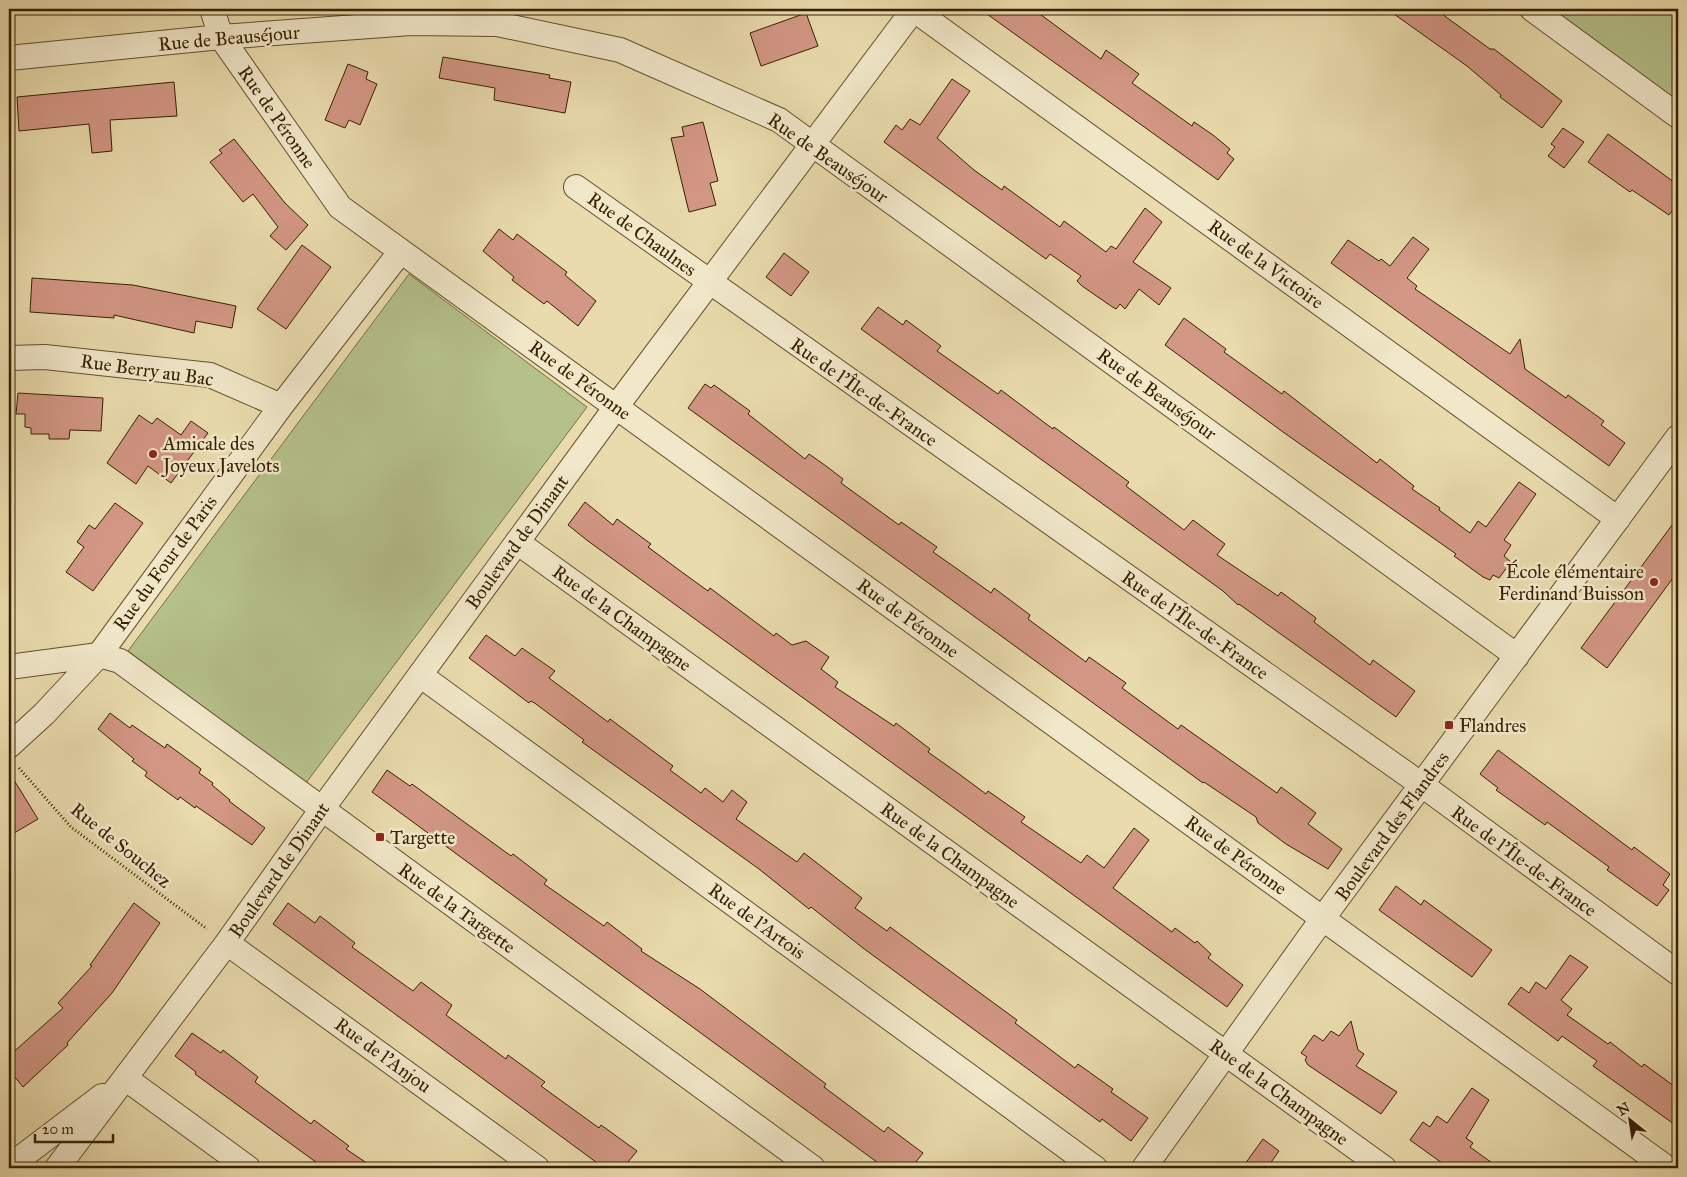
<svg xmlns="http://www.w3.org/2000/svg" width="1687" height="1177" viewBox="0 0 1687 1177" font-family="'IM FELL Great Primer',serif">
<rect width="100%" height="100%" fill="#e9dbad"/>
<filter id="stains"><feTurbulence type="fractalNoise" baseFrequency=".004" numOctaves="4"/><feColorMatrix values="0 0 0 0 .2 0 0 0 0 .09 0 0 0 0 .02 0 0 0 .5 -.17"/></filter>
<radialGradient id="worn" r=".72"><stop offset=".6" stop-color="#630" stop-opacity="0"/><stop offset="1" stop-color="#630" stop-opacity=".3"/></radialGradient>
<path fill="#b5c08a" stroke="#767045" d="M1546,9h132v96z
M409,274l178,133 -281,376 -178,-132z"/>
<path fill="#d39785" stroke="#372000" d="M980,9h53l68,50 5,-9 33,24 -7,9 60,43 2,-4 19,13 17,14 -3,4 7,6 -16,21z
M1387,9h48l55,40h4l68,52 -20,27 -42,-31 1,-2 -34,-29z
M806,13l12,33 -57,20 -11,-33z
M443,57l107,18 -1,3 22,4 -6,31 -71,-13 1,-12 -56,-10z
M348,64l20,8 -2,7 11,5 -17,41 -11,-5 -4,8 -20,-8z
M952,79l18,12 -33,47 37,32 28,20 2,-4 56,41 4,-6 42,31 5,-6 5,3 29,-41 17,14 -29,40 38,26 -12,17 -20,-16 -14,20 -5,-5 -4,5 -5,-3 -29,-20 -5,-5 4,-5 -31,-22 -4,5 -162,-117 12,-17 6,5 8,-11 10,6z
M174,82l3,34 -67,4 2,31 -20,2 -3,-29 -70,7 -2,-34z
M703,122l15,59 -8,2 6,22 -27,7 -18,-74 13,-2 -2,-9z
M1563,128l21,14 -20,26 -16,-12 7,-9 -4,-3z
M1608,134l70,51v18l-9,12 -37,-25 -2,2 -42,-30z
M234,139l51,64 23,22 -22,25 -16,-14 8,-9 -25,-33 -10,8 -33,-40 12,-9 -3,-3z
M499,229l14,11 4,-6 50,38 -2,3 31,26 -18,25 -31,-25 -3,3 -32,-24 2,-3 -31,-26z
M1413,237l16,12 -22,29 10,8 -2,3 95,65 10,-15 5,30 41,29 2,-3 36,26 -3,4 24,18 -16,23 -278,-203 17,-23 31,21 2,-2 9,7z
M302,245l29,22 -45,62 -29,-20z
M784,253l25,19 -18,24 -25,-19z
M32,278l101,7 103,21 -4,22 -36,-7 -2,12 -80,-18v3l-84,-6z
M878,307l25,18 3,-5 35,26 -4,5 61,43 3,-4 52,39 1,-2 75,55 -3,4 58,44 9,-10 32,24 -8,11 61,41 3,-4 35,26 -2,4 56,43 3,-5 42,31 -19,26 -157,-113 -1,1 -15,-14 -362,-262z
M1184,318l42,31 -2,3 58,42 2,-3 93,72 3,-4 34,27 -2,3 28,19 -1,2 31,23 8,-12 8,6 33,-45 17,12 -32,46 7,5 -7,11 7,6 -12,16 -6,-3 -3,5 -7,-3 -29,-21 2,-2 -173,-122 -118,-87z
M705,384l6,4 3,-3 36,26 -2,3 57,45 4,-5 17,12 17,13 -2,4 58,42 2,-3 36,25 -4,5 30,21 28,20 3,-5 36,27 -2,4 58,43 3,-5 37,26 -4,5 56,41 3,-4 96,68 4,-6 35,26 -8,11 34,25 -14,20 -42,-25 -28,-21 -2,-6 -52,-35 -1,1 -515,-375z
M18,393l85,5 -2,33 -31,-1 -1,9h-20v-5h-18v-6l-6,-1v-13h-9z
M139,415l13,9 5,-6 24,17 10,-14 17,12 -37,50 -23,-17 -12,18 -29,-21z
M585,502l28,23 4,-6 34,25 -3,3 31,23 29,21 2,-3 64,48 2,-3 16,12 14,-4 23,16 -8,12 17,13 -3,5 59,39 2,-3 34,26 -2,3 31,22 27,20 2,-3 37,26 -4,5 60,41 6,-8 17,13 30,-40 15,12 -36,48 59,44 3,-4 20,15 2,-2 14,13 -3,4 35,27 -16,22 -639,-466 -20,-16z
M115,503l28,20 -50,68 -27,-19 18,-25 -7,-5 12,-17 6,4z
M1678,517v54l-71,97 -26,-20z
M486,635l29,21 7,-8 33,23 -6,7 59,44 2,-3 63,47 -3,4 31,23 4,-5 18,14 9,-12 15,12 -11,17 61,43 7,-9 58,45 -7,10 32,23 3,-4 127,93 -2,3 60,45 3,-4 35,25 -2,3 37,26 -17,23 -29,-22 -2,3 -237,-174 -52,-41 -2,2 -50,-40 -177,-127 2,-2 -48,-36 -5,-3 -2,2 -60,-45z
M110,713l20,15 2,-3 33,23 2,-4 34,25 -2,4 14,10 -1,2 18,15 -1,1 36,27 -13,17 -56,-39 -1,2 -15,-11 -2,3 -33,-24 2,-4 -15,-11 2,-2 -36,-30z
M1498,750l134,100 2,-3 36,27 -7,11 6,5 -12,16 -50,-36 2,-3 -62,-45 -2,3 -49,-35 2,-2 -18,-14z
M387,770l23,16 2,-2 99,72 2,-2 34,26 -3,4 60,42 3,-4 35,27 -1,2 59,38 126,95 -2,3 60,45 4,-5 35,26 -12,15h-26l-513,-376z
M9,772l29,47 -29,17z
M1396,886l25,19 3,-5 68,50 -20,27 -93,-67z
M134,903l26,20 -48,70 -45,50 1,2 -45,42 -14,-17v-14l54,-48 -5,-5 34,-37 -2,-1z
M288,903l27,20 5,-7 35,27 -3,4 61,44 8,-9 31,23 -6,10 60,44 2,-4 37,27 -4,4 58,42 2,-3 36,26 -14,17h-19l-331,-244z
M1570,955l18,12 -27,33 11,9 -5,6 41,29 2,-2 32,25 2,-3 34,25v38l-85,-61 4,-5 -35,-25 -4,5 -50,-37 13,-17 8,6 7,-11 10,7z
M1351,1021l7,29 6,4 -8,12 41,26 -16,22 -73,-49 -3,-5 2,-3 -6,-4 13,-18 9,6 8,-10 8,5z
M192,1033l29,20 2,-3 35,27 -3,5 56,42 3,-4 35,26 -3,3 28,19h-50l-129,-94 1,-2 -21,-16z
M1472,1088l17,12 -23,38 7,5 -3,4 29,21h-50l-39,-28 13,-18 7,5 7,-11 10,7z
M1263,1139l16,12 -12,17h-25z"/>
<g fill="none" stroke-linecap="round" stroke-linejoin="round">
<defs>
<path id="minor" d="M212,9l9,28 119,170 1327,961
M913,9l705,510
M1532,9l146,107
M9,58l212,-21 190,-14 86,1 123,26 159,70 738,536
M576,187l846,598 256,188
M9,358l36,-1 165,18 71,31
M517,542l867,626
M9,667l90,-12 21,6 693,507
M420,675l675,493
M9,746l35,-32 55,-59 182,-249 120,-155
M227,943l310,225
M125,1078l123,90
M9,1164l10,-5 83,-63
M57,1168l170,-225 95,-134 294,-402 298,-398
M1144,1168l179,-250 355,-481"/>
</defs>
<use href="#minor" stroke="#644f2b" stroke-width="26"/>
<path stroke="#372000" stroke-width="3" stroke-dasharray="1 2.5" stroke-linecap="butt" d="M19,768l52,59 136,102"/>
<use href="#minor" stroke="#f1e8ca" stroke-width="24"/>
</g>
<g fill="#8f2418" stroke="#f1e8ca" stroke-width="2">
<circle cx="153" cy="454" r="5"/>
<circle cx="1654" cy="582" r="5"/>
<rect x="1444" y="720" width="10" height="10" rx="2.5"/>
<rect x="375" y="832" width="10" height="10" rx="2.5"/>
</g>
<g text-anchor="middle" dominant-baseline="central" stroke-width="5" stroke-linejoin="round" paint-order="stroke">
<g font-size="19" fill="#372000" stroke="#f1e8ca">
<text transform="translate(229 38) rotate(-5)">Rue de Beauséjour</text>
<text transform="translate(277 117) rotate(55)">Rue de Péronne</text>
<text transform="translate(828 158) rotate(35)">Rue de Beauséjour</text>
<text transform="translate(642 234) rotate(36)">Rue de Chaulnes</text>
<text transform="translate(1266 264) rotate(36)">Rue de la Victoire</text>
<text transform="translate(147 370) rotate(8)">Rue Berry au Bac</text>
<text transform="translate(580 380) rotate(36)">Rue de Péronne</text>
<text transform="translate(864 392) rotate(35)">Rue de l'Île-de-France</text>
<text transform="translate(1157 394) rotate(36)">Rue de Beauséjour</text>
<text transform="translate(517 542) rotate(-54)">Boulevard de Dinant</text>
<text transform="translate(165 563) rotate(-54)">Rue du Four de Paris</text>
<text transform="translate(622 618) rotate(36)">Rue de la Champagne</text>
<text transform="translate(908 618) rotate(36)">Rue de Péronne</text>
<text transform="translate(1195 625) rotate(35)">Rue de l'Île-de-France</text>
<text transform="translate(1392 826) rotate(-54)">Boulevard des Flandres</text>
<text transform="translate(121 845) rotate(39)">Rue de Souchez</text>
<text transform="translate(950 855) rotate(36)">Rue de la Champagne</text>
<text transform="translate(1236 855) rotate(36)">Rue de Péronne</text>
<text transform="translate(1524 861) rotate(36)">Rue de l'Île-de-France</text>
<text transform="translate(279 870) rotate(-55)">Boulevard de Dinant</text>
<text transform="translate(457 908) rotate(36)">Rue de la Targette</text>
<text transform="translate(757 921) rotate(36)">Rue de l'Artois</text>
<text transform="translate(383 1055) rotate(36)">Rue de l'Anjou</text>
<text transform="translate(1279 1092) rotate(36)">Rue de la Champagne</text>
</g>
<g font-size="19" fill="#372000" stroke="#f1e8ca" text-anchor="start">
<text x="163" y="443">Amicale des<tspan x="163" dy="22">Joyeux Javelots</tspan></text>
<text x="1644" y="571" text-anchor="end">École élémentaire<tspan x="1644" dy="22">Ferdinand Buisson</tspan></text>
<text x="1459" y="725">Flandres</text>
<text x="390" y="837">Targette</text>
</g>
</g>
<rect width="1687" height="1177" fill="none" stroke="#e9dbad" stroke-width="30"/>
<rect x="10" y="10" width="1667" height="1157" fill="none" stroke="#372000" stroke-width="2.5"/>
<rect x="15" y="15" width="1657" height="1147" fill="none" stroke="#372000"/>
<g transform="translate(1630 1120) rotate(330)" stroke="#f1e8ca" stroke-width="4" paint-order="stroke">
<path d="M0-4L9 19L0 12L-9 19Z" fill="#372000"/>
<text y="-8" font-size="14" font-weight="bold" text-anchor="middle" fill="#372000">N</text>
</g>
<path d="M35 1134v8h78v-8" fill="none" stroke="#372000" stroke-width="2.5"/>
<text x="42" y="1134" font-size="15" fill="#372000" stroke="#f1e8ca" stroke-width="4" paint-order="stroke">20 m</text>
<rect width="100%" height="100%" filter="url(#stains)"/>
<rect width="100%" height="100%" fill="url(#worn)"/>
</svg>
